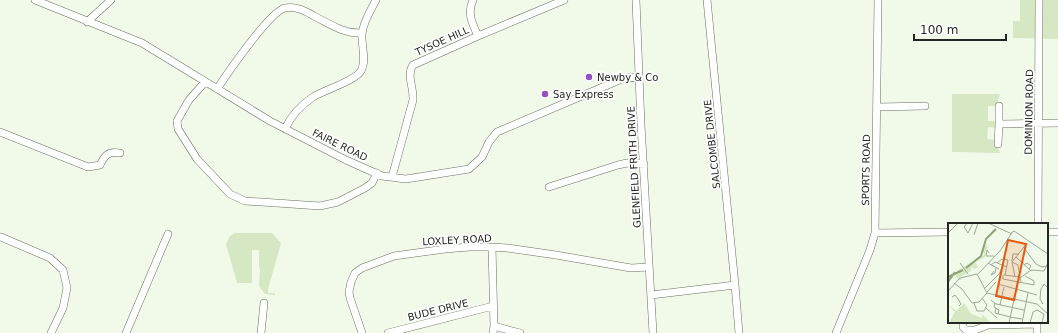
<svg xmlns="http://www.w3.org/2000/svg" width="1058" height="333" viewBox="0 0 1058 333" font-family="'DejaVu Sans',sans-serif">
<rect width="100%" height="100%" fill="#f1fae8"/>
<path fill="#d5e7c3" d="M1020,0h38v39l-45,-1v-17h7z
M952,94h48l-4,12h-8v15h9l-1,7 -8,-1 -1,12 8,1 5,13 -48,-1z
M235,233h37l9,10 -13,46v4h7v2l-10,-1 -6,-8 1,-17 -1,-3v-16h-7v33h-15l-11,-39 4,-8z"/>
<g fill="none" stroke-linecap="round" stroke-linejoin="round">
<defs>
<path id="minor" d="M35,0l107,43 128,78 76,39 36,16 24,3 63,-10 13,-12 7,-15 8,-10 127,-54 15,-1
M473,0c-6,13 -1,23 5,36
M636,0l5,125 12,208
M87,22l24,-22
M205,82l-16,18 -12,21 1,8 19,30 33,35 15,7 75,5 18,-4 27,-14 7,-5 5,-10
M217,89c10,-15 53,-78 68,-81 10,-2 21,3 29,8 16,8 30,18 48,17
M878,107l47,-1
M999,124v-18
M285,129c6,-13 16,-24 28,-32 11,-7 42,-16 48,-26 6,-11 0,-26 1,-37 1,-12 9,-24 14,-34
M0,132l88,35 12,-2c5,-10 8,-14 20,-12
M998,144l1,-20 59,-1
M392,177l21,-77c1,-13 -7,-24 0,-35l65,-29 86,-36
M549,187l69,-22 9,-2 17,1
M1038,224l1,-224
M1047,232h11
M875,233l74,-1
M1,237l49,21 13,12 4,18 -4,20 -12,25
M492,247l2,79 -1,7
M735,285l4,48
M651,295l84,-10 -28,-285
M963,322v5l3,3h9l13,-5 49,-1
M494,326l26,7
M126,333l42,-99
M261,333l3,-30
M362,333l-12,-35 -1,-6 2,-10 4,-9 7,-5 32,-12 51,-7 25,-2h22l15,1 49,7 75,13 18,-1
M388,333l105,-27
M836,333l34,-83 5,-17 3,-233
M1037,333v-11"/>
</defs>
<use href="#minor" stroke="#686f60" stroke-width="8"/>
<use href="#minor" stroke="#fff" stroke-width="7"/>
</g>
<g fill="#9651c5" stroke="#fff" stroke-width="1.5">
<circle cx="589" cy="77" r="4"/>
<circle cx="545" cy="94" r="4"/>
</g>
<g text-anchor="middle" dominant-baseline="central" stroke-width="3.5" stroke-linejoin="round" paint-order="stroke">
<g font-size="10" fill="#242721" stroke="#fff">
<text transform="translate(442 41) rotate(-24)">TYSOE HILL</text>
<text transform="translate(1029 112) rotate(-89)">DOMINION ROAD</text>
<text transform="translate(712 144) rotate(-96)">SALCOMBE DRIVE</text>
<text transform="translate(340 145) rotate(26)">FAIRE ROAD</text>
<text transform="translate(634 167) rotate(-93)">GLENFIELD FRITH DRIVE</text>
<text transform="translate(866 170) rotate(-89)">SPORTS ROAD</text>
<text transform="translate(457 240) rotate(-3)">LOXLEY ROAD</text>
<text transform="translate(438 310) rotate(-14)">BUDE DRIVE</text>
</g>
<g font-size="10" fill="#242721" stroke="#fff" text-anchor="start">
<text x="597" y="77">Newby &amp; Co</text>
<text x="553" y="94">Say Express</text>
</g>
</g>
<g transform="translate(948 223)">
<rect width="100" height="100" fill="#f1fae8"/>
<path d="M38,22l2,3 -3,3v6l-10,5 3,5 -4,2 -3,-2v4l-11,6 2,3h-4l-3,-6 3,-4 26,-15 -1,-5zM16,80l7,11 11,4v-3l2,1 7,7h-42l6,-11 -7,-8 8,7z" fill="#d5e7c3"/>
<path fill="none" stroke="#8ea477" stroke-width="2" d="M18,45l15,-12 5,-17 10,-10M0,54l15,-7M0,59l7,-10"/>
<path fill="none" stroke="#9fa698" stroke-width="1" d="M19,0l-3,4 4,6 5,-10M40,0l24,11M0,10l10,-10M63,10l3,-2 34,23M26,12l4,-12M76,25l12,16 6,3 5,-1M41,30l-2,-3 -1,6h8M68,34l15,14M64,38l1,-7h6M64,39l6,3 3,17M12,40l8,11M40,40l11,6M49,40l5,-4 6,1 -3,15M43,42l4,-3 12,5M76,42l3,-2 4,3 -2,3M46,48l-3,4 4,-2 1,-5M29,51l10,19M30,51l22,-23 11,-17M55,52v4l31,6v-4l-9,-5M56,52l16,2M67,54l-3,-15 15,-19M72,55l11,-8 13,1 4,-8M6,60l8,6 10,14 7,-1 8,-9M50,61l39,11M36,66l15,-15 4,-8M0,68l12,-13 17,-4M39,69l9,-10M39,70l50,11 11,10M4,74l3,-2 3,4 3,5 -2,2M43,77l5,4 28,6M26,80l3,8h7l3,-6 -5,-7M47,80l-1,4 5,3 -1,4M95,81l-3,-5 1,-10 3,-5 4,4M52,82l4,-18M38,85l11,10M48,85l-1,5 15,4M62,94l12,2M61,100l7,-33M74,100l6,-30M82,100l3,-11 4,-2 7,4 -2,9"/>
<path fill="#e8590c" fill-opacity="0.15" stroke="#e8590c" stroke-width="2" d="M60,17l18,4 -12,56 -18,-4z"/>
<rect width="100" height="100" fill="none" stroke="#242721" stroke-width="2"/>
</g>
<path d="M914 34v6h92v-6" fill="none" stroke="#242721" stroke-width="2"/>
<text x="920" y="34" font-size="12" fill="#242721" stroke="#ffffff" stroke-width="3" paint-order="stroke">100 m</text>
</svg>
